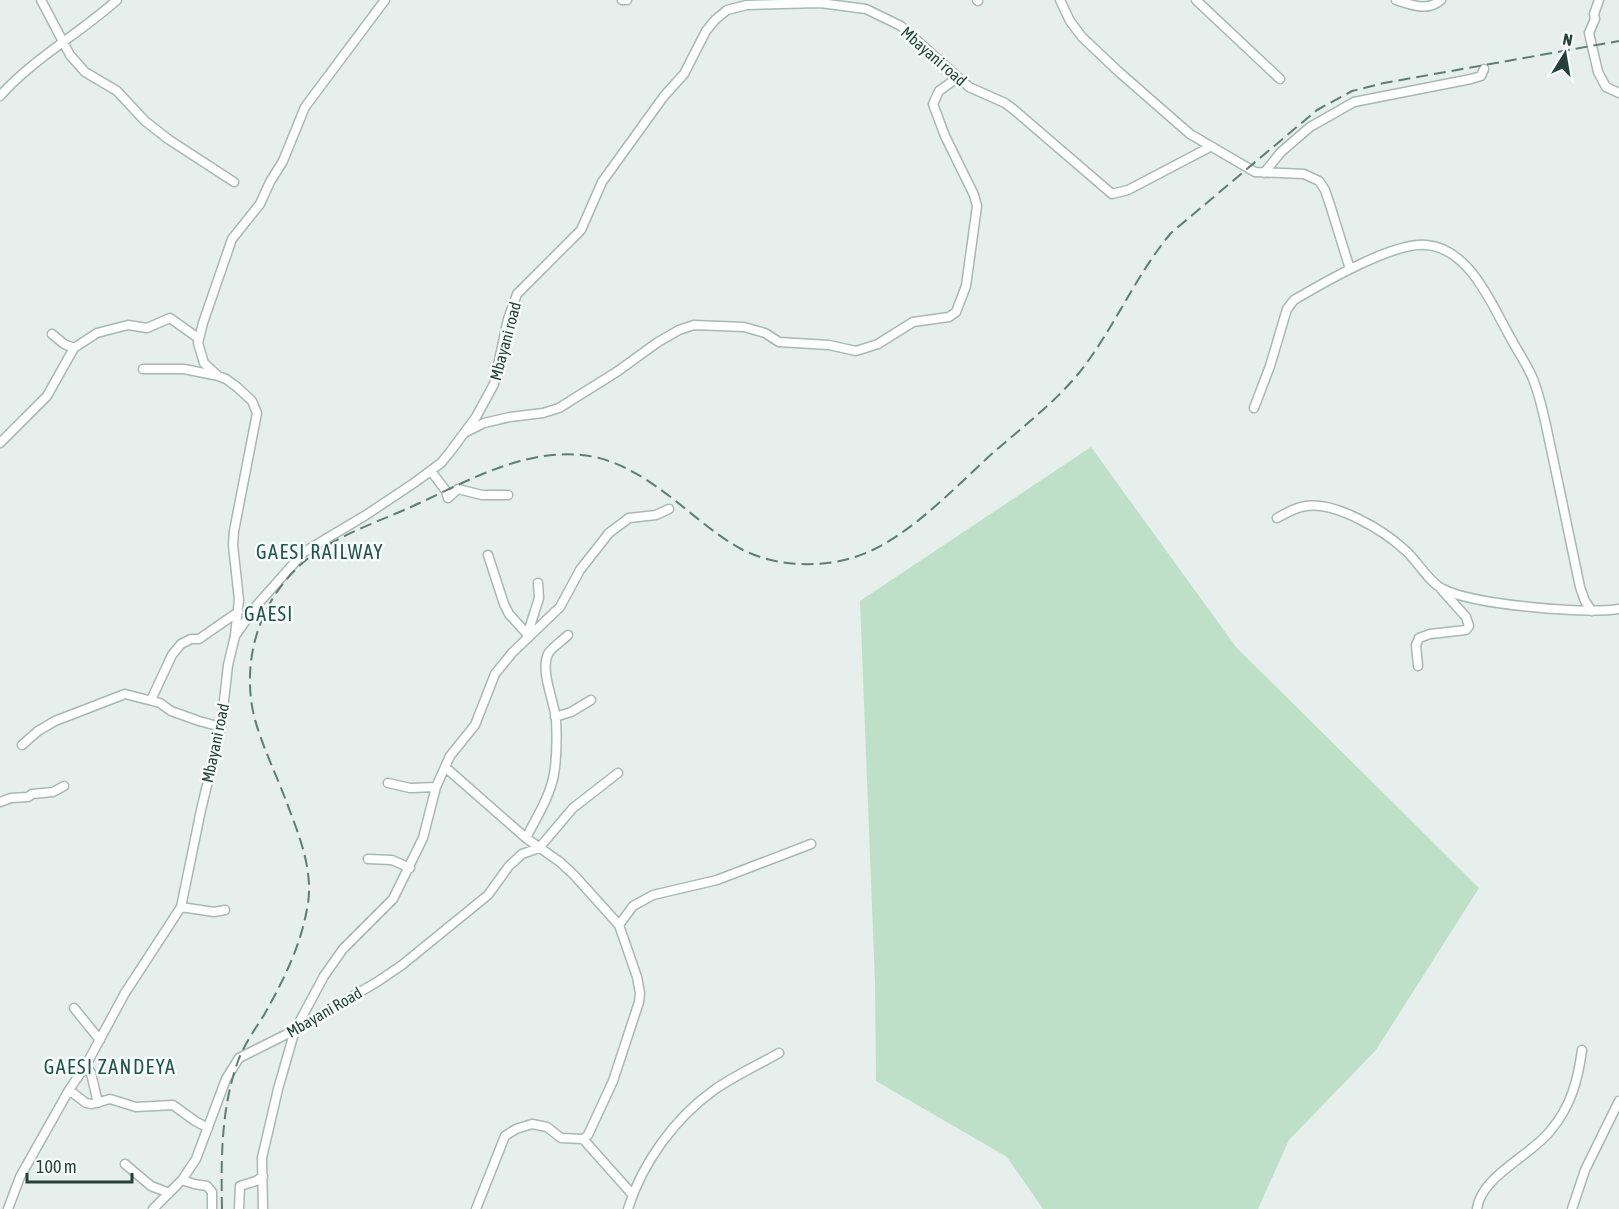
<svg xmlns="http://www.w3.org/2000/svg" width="1619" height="1209" viewBox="0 0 1619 1209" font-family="'Asap Condensed',sans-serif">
<rect width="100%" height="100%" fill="#e6efeb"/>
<path fill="#bfe0c8" d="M1091,447l145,200 243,241 -103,162 -87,90 -31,69h-215l-36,-52 -131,-76 -1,-98 -15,-382z"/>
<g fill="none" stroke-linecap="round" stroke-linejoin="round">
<defs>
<path id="minor" d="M41,0l29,55 15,17 32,19 28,30 23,18 66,43
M622,0h5
M977,0l1,1
M1060,0l10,21 12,16 37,35 71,62 65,38 49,2 15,7 6,9 6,18 19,61
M1196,0l84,79
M1396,0c16,5 31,12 45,0
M1599,0l-5,14 1,5 -6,14 9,39 8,15 13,6
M0,96c34,-38 79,-62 117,-96
M1264,173l17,-21 29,-25 44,-25 117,-23 10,-3 3,-7
M52,334l12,10 10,4 23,-15 31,-8 19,3 23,-10 28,20
M143,369h41l30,6
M1254,408l16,-42 17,-57 7,-9c29,-17 99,-58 132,-55 43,3 65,58 83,90 7,14 18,29 24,44 10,25 14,53 20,79 9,43 18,86 27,129l5,14 7,10
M466,432l18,-9 26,-6 33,-4 16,-5 59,-37 40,-29 21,-12 15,-5 50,2 21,6 14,9 50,3 27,6 22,-7 35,-22 36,-5 7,-5 10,-26 11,-80 -3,-11 -29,-59 -12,-32 6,-13 18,-13
M0,443l47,-47 27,-48
M431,471l15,20 2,7 10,-9 24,6h26
M1277,518c9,-5 19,-11 29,-12 31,-4 77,24 99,44 12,10 24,33 38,39 31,16 141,25 176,20
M488,555l16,49 5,10 19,21
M235,635l4,-35 -6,-55 1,-14 23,-118 -5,-12 -15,-14 -11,-8 -8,-3 -14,-13 -6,-20 5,-20 29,-84 28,-35 10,-22 13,-21 22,-54 80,-107
M527,636l12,-38 -1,-15
M1418,666l-2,-21 3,-7 11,-4 36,-4 3,-4 -3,-9 -25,-28
M151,700l21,-45 9,-11 10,-5h8l39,-27
M555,717l16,-5 20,-12
M22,745l16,-14 17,-10 70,-27 35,9 11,8 28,10 22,6
M445,767l81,71 34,24 14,13 45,50 18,52 3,16 -1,9 -26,79 -25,54 -5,4 -22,-1 -14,-11 -15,-3 -16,5 -11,7 -29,73
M388,783l22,5 26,-1
M0,802l11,-4 17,-1 4,-3 21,-2 11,-6
M526,838c10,-20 24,-41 28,-64 3,-18 3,-37 2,-55 -2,-18 -16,-48 -8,-65 4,-7 14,-13 20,-19
M368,859l24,1 18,8
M181,907l33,5 11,-2
M619,925l14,-19 20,-11 64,-15 94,-36
M74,1008l26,32
M86,1065l5,8 7,30
M69,1090l17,13 6,1 18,-5 26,8 37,-2 22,16 13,7
M583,1139l49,55
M125,1164l26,22 18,7
M182,1180l12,4 13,2 5,6v17
M8,1209l12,-32 49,-87 17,-25 39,-72 56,-86 20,-97 20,-83 7,-62 7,-29 21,-30 48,-54 62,-37 48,-32 27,-20 9,-11 26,-35 18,-33 14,-65 9,-25 64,-64 21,-48 62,-86 20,-22 22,-43 9,-11 12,-10 20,-5 73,-2 46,6 35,17 68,61 36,16 8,6 99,85 16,-4 82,-43
M153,1209l29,-29 14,-21 30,-80 13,-21 56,-28 82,-48 25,-17 86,-70 21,-29 13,-12 17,-6 34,-40 45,-35
M239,1209l1,-23 16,-5 7,-5
M263,1209l-1,-51 16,-69 17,-59 29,-54 19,-27 50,-50 30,-61 13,-51 14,-31 25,-31 20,-51 17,-21 48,-46 20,-37 29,-37 20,-15 27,-3 13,-6
M628,1209c14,-46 47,-91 86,-119 20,-14 44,-25 65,-37
M1477,1209c4,-33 54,-53 74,-79 20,-24 27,-50 31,-80
M1572,1209l13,-39 34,-69"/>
</defs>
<use href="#minor" stroke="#a8b8b2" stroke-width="11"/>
<use href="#minor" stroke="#fff" stroke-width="8"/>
<path stroke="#5f7d75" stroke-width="2" stroke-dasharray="12 6" stroke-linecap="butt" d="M222,1209c-1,-50 -1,-101 16,-148 6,-16 17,-32 26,-46 19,-34 36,-67 43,-106 8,-38 -9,-76 -22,-111 -10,-26 -24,-55 -31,-82 -15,-65 12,-133 69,-168 25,-16 61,-29 88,-41 57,-26 119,-63 184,-50 30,7 53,23 77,41 23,18 46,39 71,52 34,17 77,18 112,7 51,-16 101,-71 140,-106 29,-25 60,-49 84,-78 35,-44 56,-97 92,-140l146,-123 35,-19 32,-8 235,-42"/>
</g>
<g text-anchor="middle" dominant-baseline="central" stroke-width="5" stroke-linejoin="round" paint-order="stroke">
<g font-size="16" fill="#24423a" stroke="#f7fbf9">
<text transform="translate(934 56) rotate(41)">Mbayani road</text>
<text transform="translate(505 341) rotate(-75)">Mbayani road</text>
<text transform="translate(215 743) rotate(-78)">Mbayani road</text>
<text transform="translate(324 1012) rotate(-30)">Mbayani Road</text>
</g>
<g font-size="20" letter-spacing="1.5" fill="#1f5548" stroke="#f7fbf9">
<text x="320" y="551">GAESI RAILWAY</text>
<text x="269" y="613">GAESI</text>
<text x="110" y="1066">GAESI ZANDEYA</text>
</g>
</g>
<g transform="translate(1565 54) rotate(11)" stroke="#f7fbf9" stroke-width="4.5" paint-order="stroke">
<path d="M0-4.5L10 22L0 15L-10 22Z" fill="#24423a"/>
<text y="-9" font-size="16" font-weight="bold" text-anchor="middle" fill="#24423a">N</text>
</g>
<path d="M27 1173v9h105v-9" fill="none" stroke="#24423a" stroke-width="3"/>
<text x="36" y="1173" font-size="18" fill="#24423a" stroke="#f7fbf9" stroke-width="4.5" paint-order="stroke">100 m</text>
</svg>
